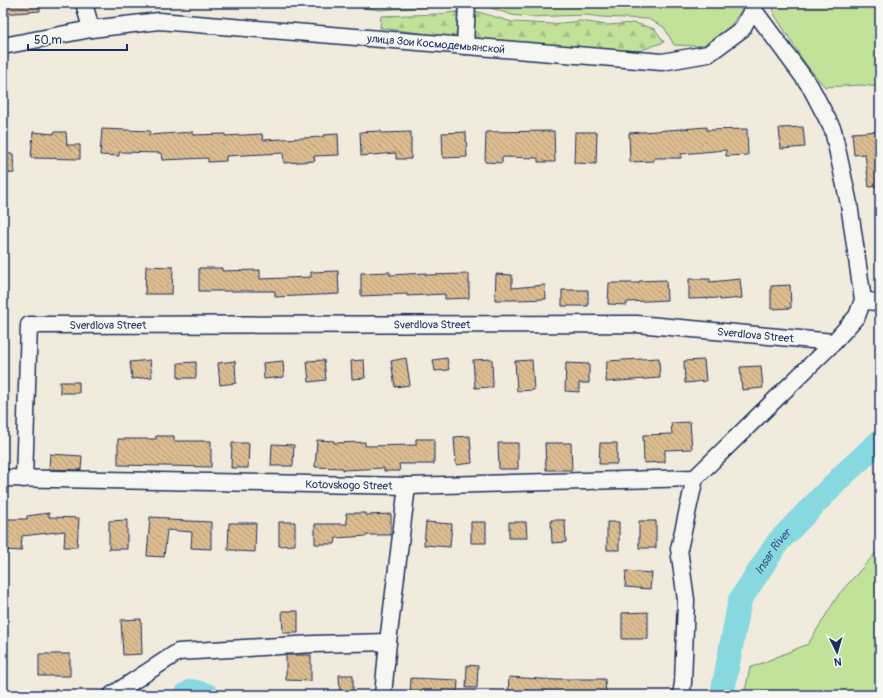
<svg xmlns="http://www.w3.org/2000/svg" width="883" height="698" viewBox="0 0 883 698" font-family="Pangolin,sans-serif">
<defs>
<pattern id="forest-firs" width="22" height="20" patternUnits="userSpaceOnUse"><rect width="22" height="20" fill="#c2e199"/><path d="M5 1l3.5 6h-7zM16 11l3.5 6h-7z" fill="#a6c186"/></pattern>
<pattern id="building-back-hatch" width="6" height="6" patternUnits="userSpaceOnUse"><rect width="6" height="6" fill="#ddbd90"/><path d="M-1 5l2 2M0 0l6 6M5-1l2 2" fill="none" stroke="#b29a79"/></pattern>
</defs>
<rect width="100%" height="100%" fill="#f1ebde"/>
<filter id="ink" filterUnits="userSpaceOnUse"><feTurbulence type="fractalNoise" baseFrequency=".025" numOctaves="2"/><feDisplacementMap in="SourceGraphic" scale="8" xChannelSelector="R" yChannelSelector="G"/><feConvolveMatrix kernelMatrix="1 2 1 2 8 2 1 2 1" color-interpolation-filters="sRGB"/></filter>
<g filter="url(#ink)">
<path fill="#c2e199" stroke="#6e887c" d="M300,3h157l-8,2 -69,5 -45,-6 -35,1z
M477,3h269l-19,29 -25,14 -28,-1 -10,-18 -16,-8 -47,-2 -14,-2 -59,2 -16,-2z
M774,3h106v84l-19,-2 -36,2 -21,-25 -31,-50z
M880,548v147h-136l6,-27 58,-24 31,-50z"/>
<path fill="url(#forest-firs)" stroke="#6e887c" d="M472,10l40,12 40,2 28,-3 27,4 28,-2 20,6 9,13 -25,9 -53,-2 -111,-9 -95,-12 1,-12 58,-2z"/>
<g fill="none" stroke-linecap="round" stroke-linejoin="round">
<g stroke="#87d8df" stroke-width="24">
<path d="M186,695l6,-4 15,4"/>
<path id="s1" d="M722,695l18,-95 38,-58 63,-65 39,-36"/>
</g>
</g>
<path fill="url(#building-back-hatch)" stroke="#1b2f5e" d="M3,3h37v8l-37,3z
M707,127v3l40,-1 1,26 -22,1v-6l-45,4v4h-27v3l-24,1 -1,-29z
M803,127l2,20 -24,2 -2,-21z
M102,129l48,2 -1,4 44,-3v3l32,-1v2l37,-2 1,6 60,-3v-2l15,-1 1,21 -25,1 1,5 -31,2 -1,-10 -57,3v5l-18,1v-4l-46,2 -1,-7 -42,-1v4l-19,-1z
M381,131v2l30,-1v27h-15v-6l-35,3 -1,-24z
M554,131l1,31h-17v-4l-36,-1v6l-17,-1 1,-30z
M880,131v55l-11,1 -4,-33 -11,1 -2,-22z
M33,132l21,2v-2h12l1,13h13v14l-49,-1z
M466,132l1,25 -24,1 -1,-25z
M575,132h22l-1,32 -22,-1z
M3,154h10l1,19 -11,1z
M146,266l27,1 -1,27h-27z
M199,268h23v3l38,-1v9l51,-2v-5l27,-1 1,23 -64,3v-6h-76z
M390,272v3l36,-2v2l43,-1v24l-24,1v-5l-38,2v-2l-46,2v-23z
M496,274l16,1v13l33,-3 1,14 -28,1h-23z
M689,279h21v3l30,-3 2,19 -22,2v-2l-31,1z
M666,280l1,20 -40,2v3l-19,-1 1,-21h30v-2z
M790,285l1,23 -20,1v-23z
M562,290h26v16h-26z
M406,358l4,27 -15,2 -4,-26z
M447,358l2,12 -14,1 -2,-11z
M659,358l1,20 -54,4 1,-21z
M492,359l1,28 -18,1 -2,-28z
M150,360l2,17 -20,2 -2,-17z
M324,360l2,20 -17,2 -2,-21z
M364,360l1,18 -13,1 -1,-18z
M532,360l2,30 -17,1 -2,-30z
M704,360l2,21 -21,2 -1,-22z
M235,361l1,22 -16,2 -2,-22z
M283,361l1,16 -20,2 -1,-16z
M196,362v16h-18v-15z
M566,363l23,1v19h-10v9l-14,-1z
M761,366l2,22 -21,2 -2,-23z
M60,382h19v11h-19z
M690,422l2,27 -27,1v12l-21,1 -1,-28 29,-1 -1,-11z
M156,436h18v5h37v26l-93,-2v-26h38z
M470,436l2,27 -16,2 -2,-28z
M416,439h18v25h-35l1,7h-16v-3l-41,2v-2l-28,-1 2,-27 17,1v2l31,-1v4l51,-1z
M232,443h17l-1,25h-17z
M498,443h20v26h-19z
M545,443h26l1,27h-26z
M600,443h17v21h-18z
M272,444l22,1 -1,21h-22z
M50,454l32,2 -1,14 -32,-1z
M49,513v4l30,1 -2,29h-13l1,-16 -43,5 -1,15 -17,-1 1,-31h22v-3z
M346,513h20v2l25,-1v21h-24v1l-31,2 -1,6h-20v-20h32z
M150,517l18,1v2l43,2v27l-20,-1 1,-16 -25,-2 -3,27 -17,-1z
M127,520v29h-18v-28z
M551,520h14l1,22 -14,1z
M639,521h17v27h-17z
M279,522h16v23l-16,1z
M426,522l26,2 -2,23 -26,-2z
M471,522h15v21h-15z
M509,522h17l1,16h-18z
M607,522h12v28h-12z
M229,523h27l-1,29 -19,-1v-1h-8z
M626,571l26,2 -2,16 -25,-2z
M282,611h16v22h-15z
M648,612v27h-26v-26z
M141,619l1,35 -19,1 -2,-35z
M39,654h31v22h-31z
M286,655h25v26l-25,-1z
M467,665l11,1 -1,22h-11z
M339,675h14v20h-13z
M509,677l48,3v-1h48l1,16h-98z
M411,678l47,2 -1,15 -35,-1v1h-12z"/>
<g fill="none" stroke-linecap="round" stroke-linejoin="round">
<defs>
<g id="minor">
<path d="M84,3l7,26"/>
<path id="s2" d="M3,46l88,-17 68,-8 503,41 46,-8 34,-25 11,-20 1,-6"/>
<path d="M465,46l2,-43"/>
<path d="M863,300l17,3"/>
<path id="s3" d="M3,478l404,8 288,-8"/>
<path id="s4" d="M24,479l5,-154 608,-1 197,18"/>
<path d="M112,695l66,-43 136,-8 74,-2"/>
<path d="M383,695l5,-53 19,-156"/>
<path d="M681,695l2,-12 3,-83 -7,-51 16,-71 139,-136 23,-26 6,-16 -14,-96 -16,-74 -23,-44 -57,-77"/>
</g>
</defs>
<use href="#minor" stroke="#1b2f5e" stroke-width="19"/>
<use href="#minor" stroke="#f6f6f2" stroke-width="16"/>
</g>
</g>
<g text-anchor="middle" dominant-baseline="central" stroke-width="3" stroke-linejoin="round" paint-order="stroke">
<g font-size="11" fill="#1b2f5e" stroke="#f6f6f2">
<text stroke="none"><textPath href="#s2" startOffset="436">улица Зои Космодемьянской</textPath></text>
<text stroke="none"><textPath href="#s4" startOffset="233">Sverdlova Street</textPath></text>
<text stroke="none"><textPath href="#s4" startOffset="557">Sverdlova Street</textPath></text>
<text stroke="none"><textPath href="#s4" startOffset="881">Sverdlova Street</textPath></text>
<text stroke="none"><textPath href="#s3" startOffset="346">Kotovskogo Street</textPath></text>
</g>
<g font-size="12" font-style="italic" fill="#36597e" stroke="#f6f6f2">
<text stroke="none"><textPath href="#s1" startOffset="155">Insar River</textPath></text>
</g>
</g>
<rect width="883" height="698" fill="none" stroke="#f6f6f2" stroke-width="16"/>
<rect x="8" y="8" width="867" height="682" fill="none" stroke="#1b2f5e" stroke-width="1.5" filter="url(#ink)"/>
<g transform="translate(837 652) rotate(175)" stroke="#f6f6f2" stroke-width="3" paint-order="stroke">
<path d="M0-3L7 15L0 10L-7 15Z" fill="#1b2f5e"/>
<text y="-6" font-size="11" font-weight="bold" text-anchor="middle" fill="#1b2f5e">N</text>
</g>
<path d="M28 44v6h99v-6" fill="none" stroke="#1b2f5e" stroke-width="2"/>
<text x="34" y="44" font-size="12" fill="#1b2f5e" stroke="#f6f6f2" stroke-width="3" paint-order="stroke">50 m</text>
</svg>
